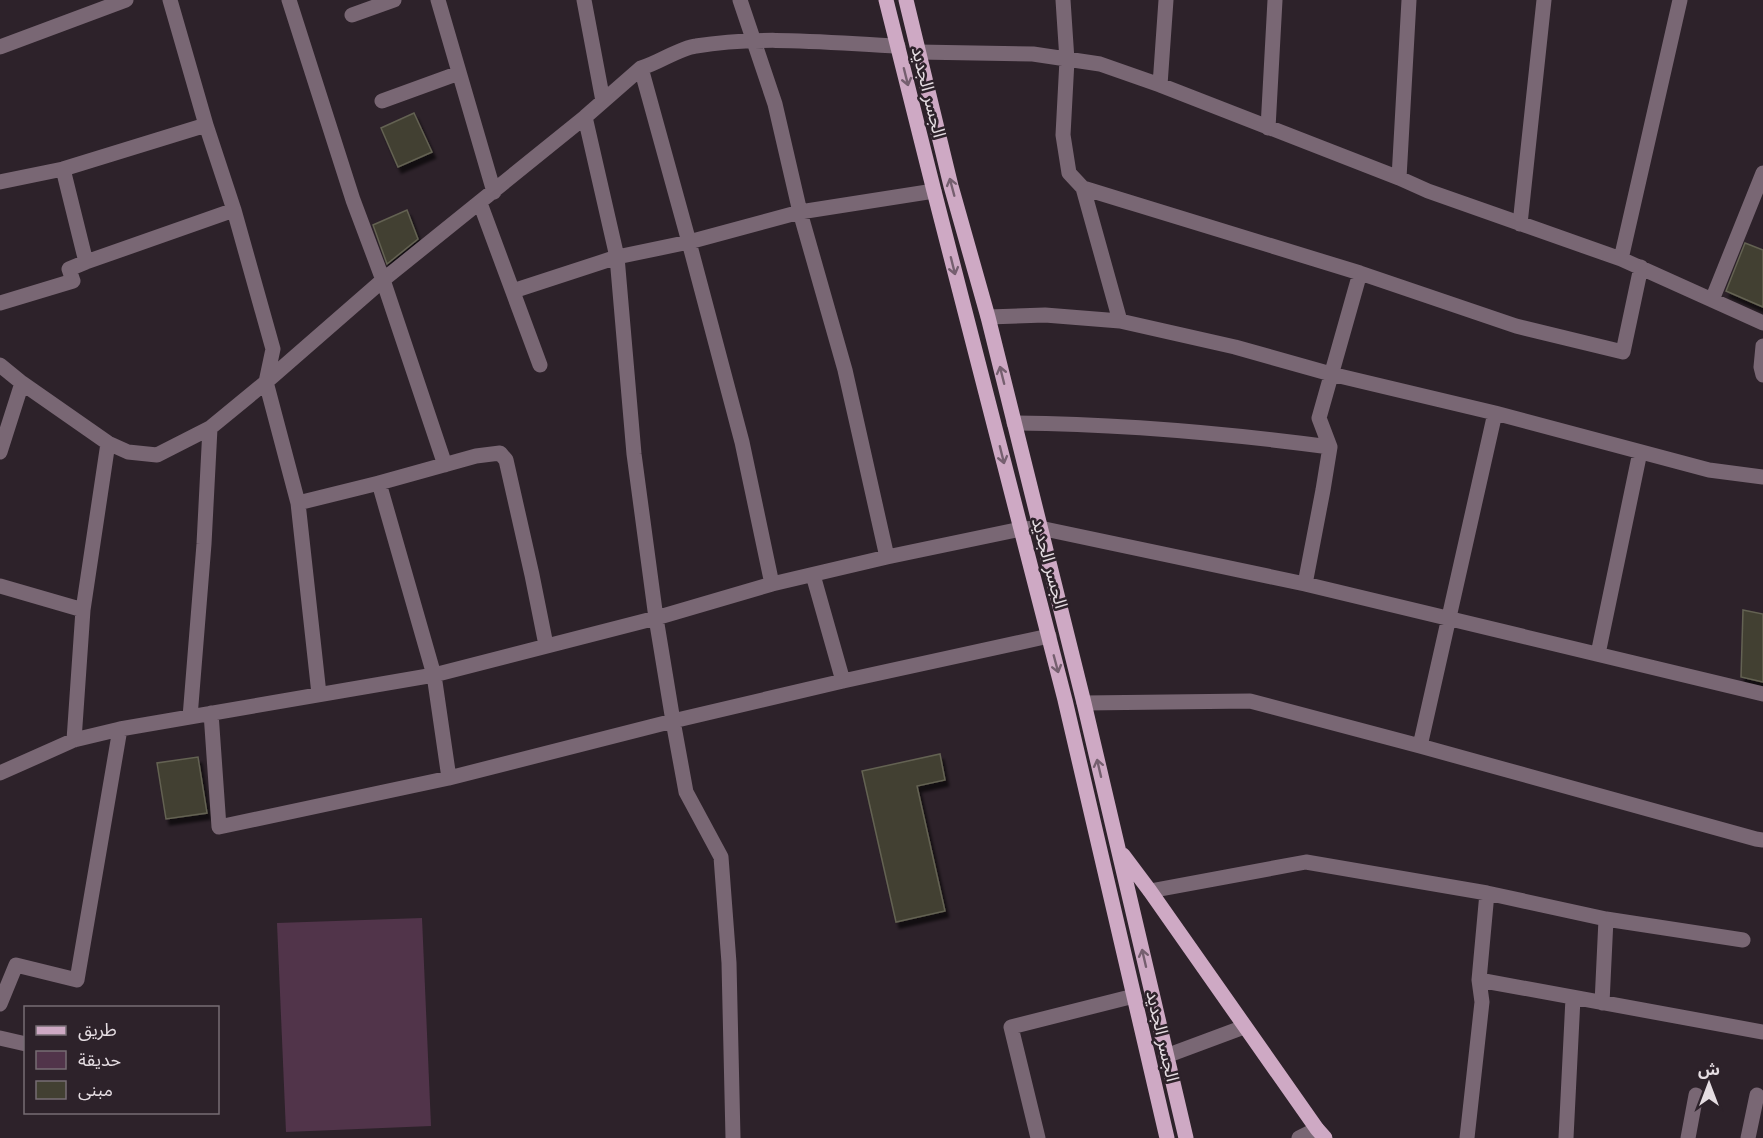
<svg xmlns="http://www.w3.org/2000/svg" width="1763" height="1138" viewBox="0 0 1763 1138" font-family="Inter,'Noto Sans Arabic',sans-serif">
<defs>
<filter id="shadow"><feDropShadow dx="3.5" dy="6" stdDeviation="1.5" flood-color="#0009"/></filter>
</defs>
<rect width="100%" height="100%" fill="#2d222a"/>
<path fill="#51344a" d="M422,918l9,208 -145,6 -9,-209z"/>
<path fill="#424032" stroke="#646252" stroke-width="1.5" filter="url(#shadow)" d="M414,113l18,39 -34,15 -17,-39z
M407,210l11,29 -31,25 -14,-39z
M1745,243l18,7v57l-37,-16z
M1743,610l20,4v68l-22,-5z
M940,754l5,26 -28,6 28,125 -49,11 -34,-151z
M198,757l9,56 -41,6 -9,-56z"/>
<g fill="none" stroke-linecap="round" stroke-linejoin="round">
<path stroke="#796774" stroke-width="15" d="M170,0l36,125 28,85 39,139 -7,33 32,121 21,191
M289,0l64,200 30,80 62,185
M438,0l56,192
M584,0l19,101
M740,0l35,104 25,108 45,158 42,187
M1063,0l4,60 -4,75 6,38 14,15 277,85 156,53 107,26 18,-85
M352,15l42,-15
M0,47l126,-47
M918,52l115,2 67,10 60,21 239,93 29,13 193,68 142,64
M641,68l48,174 53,200 30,142
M1160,85l6,-85
M382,101l77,-28
M585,117l32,140 17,197 22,164 17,103 13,71 35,65 8,106 4,175
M1268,128l7,-128
M63,169l23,93
M1399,178l10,-178
M0,182l63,-13 143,-44
M1083,188l37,133
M480,203l60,162
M1520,224l24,-224
M1621,259l59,-259
M513,291l104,-34 72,-15 111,-30 134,-21
M1712,300l51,-127
M0,303l73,-22 -4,-12 17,-7 148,-52
M988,317l57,-2 75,6 115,26 96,27 164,39 214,57 54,7
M1763,346l-2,21 2,8
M0,365l22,18 86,60 20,9 29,3 53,-27 56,-46 117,-102 202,-163 56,-49c18,-5 38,-20 55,-22 66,-11 135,-3 202,0
M1014,423c105,1 211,10 316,24l-7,43 -18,94
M1330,447l-11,-29 41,-145
M0,452l22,-69
M379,483l55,192 15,103
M298,503l81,-20 97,-27 24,-3 6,7 26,115 14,70
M813,575l30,106
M0,586l83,24
M1598,654l42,-202
M1084,703l166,-2 170,45 336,93 7,1
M211,713l8,114 230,-49 224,-57 170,-40 206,-45
M190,717l14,-173 6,-116
M74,740l9,-130 25,-167
M1420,746l75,-333
M0,773l74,-33 46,-11 314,-54 222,-57 116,-34 115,-27 134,-28 19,-1 265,56 458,110
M1150,891l156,-29 181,31 119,26 137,21
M1479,980l284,52
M1602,1003l4,-84
M0,1004l16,-39 61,15 43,-251
M0,1038l26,6
M1166,1056l78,-29
M1038,1138l-27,-111 123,-31
M1299,1138l18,-9
M1467,1138l15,-136 -3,-22 8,-87
M1566,1138l7,-140
M1688,1138l8,-43
M1748,1138l9,-43"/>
<path stroke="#cea9c4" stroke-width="15" d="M886,0l48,191 131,509 102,438
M906,0l45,186 37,131 96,386 102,435
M1123,855l27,36 167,238 8,9"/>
</g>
<defs><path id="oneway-shaft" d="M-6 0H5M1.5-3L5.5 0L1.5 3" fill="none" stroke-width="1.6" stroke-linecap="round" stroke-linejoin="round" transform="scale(1.5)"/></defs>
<g stroke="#755f6f">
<use href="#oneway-shaft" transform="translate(906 77) rotate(76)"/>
<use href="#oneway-shaft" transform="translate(952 187) rotate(-105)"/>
<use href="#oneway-shaft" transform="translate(953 266) rotate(76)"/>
<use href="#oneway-shaft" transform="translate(1002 375) rotate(-104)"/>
<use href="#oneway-shaft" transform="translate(1002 455) rotate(76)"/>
<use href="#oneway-shaft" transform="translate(1056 664) rotate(75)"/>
<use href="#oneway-shaft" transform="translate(1099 768) rotate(-103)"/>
<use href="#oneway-shaft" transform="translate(1144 958) rotate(-103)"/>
</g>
<g text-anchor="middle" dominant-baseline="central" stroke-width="5" stroke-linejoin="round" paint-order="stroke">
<g font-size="18" fill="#e5dde2" stroke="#2d222a">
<text transform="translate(929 92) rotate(76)">الجسر الجديد</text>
<text transform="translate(1050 563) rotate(75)">الجسر الجديد</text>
<text transform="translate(1163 1036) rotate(77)">الجسر الجديد</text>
</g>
</g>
<rect x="24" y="1006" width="195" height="108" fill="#2d222a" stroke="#776d74" stroke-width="1.5"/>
<rect x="36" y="1026" width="30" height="9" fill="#cea9c4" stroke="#776d74" stroke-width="1.5"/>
<text x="78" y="1036" font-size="18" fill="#e5dde2">طريق</text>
<rect x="36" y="1051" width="30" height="18" fill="#51344a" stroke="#776d74" stroke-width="1.5"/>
<text x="78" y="1066" font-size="18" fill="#e5dde2">حديقة</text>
<rect x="36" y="1081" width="30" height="18" fill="#424032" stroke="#776d74" stroke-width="1.5"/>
<text x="78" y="1096" font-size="18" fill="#e5dde2">مبنى</text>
<g transform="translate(1709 1084)" stroke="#2d222a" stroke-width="4.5" paint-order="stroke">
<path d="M0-4.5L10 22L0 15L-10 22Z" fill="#e5dde2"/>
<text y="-9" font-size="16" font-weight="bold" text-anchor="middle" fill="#e5dde2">ش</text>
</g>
</svg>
